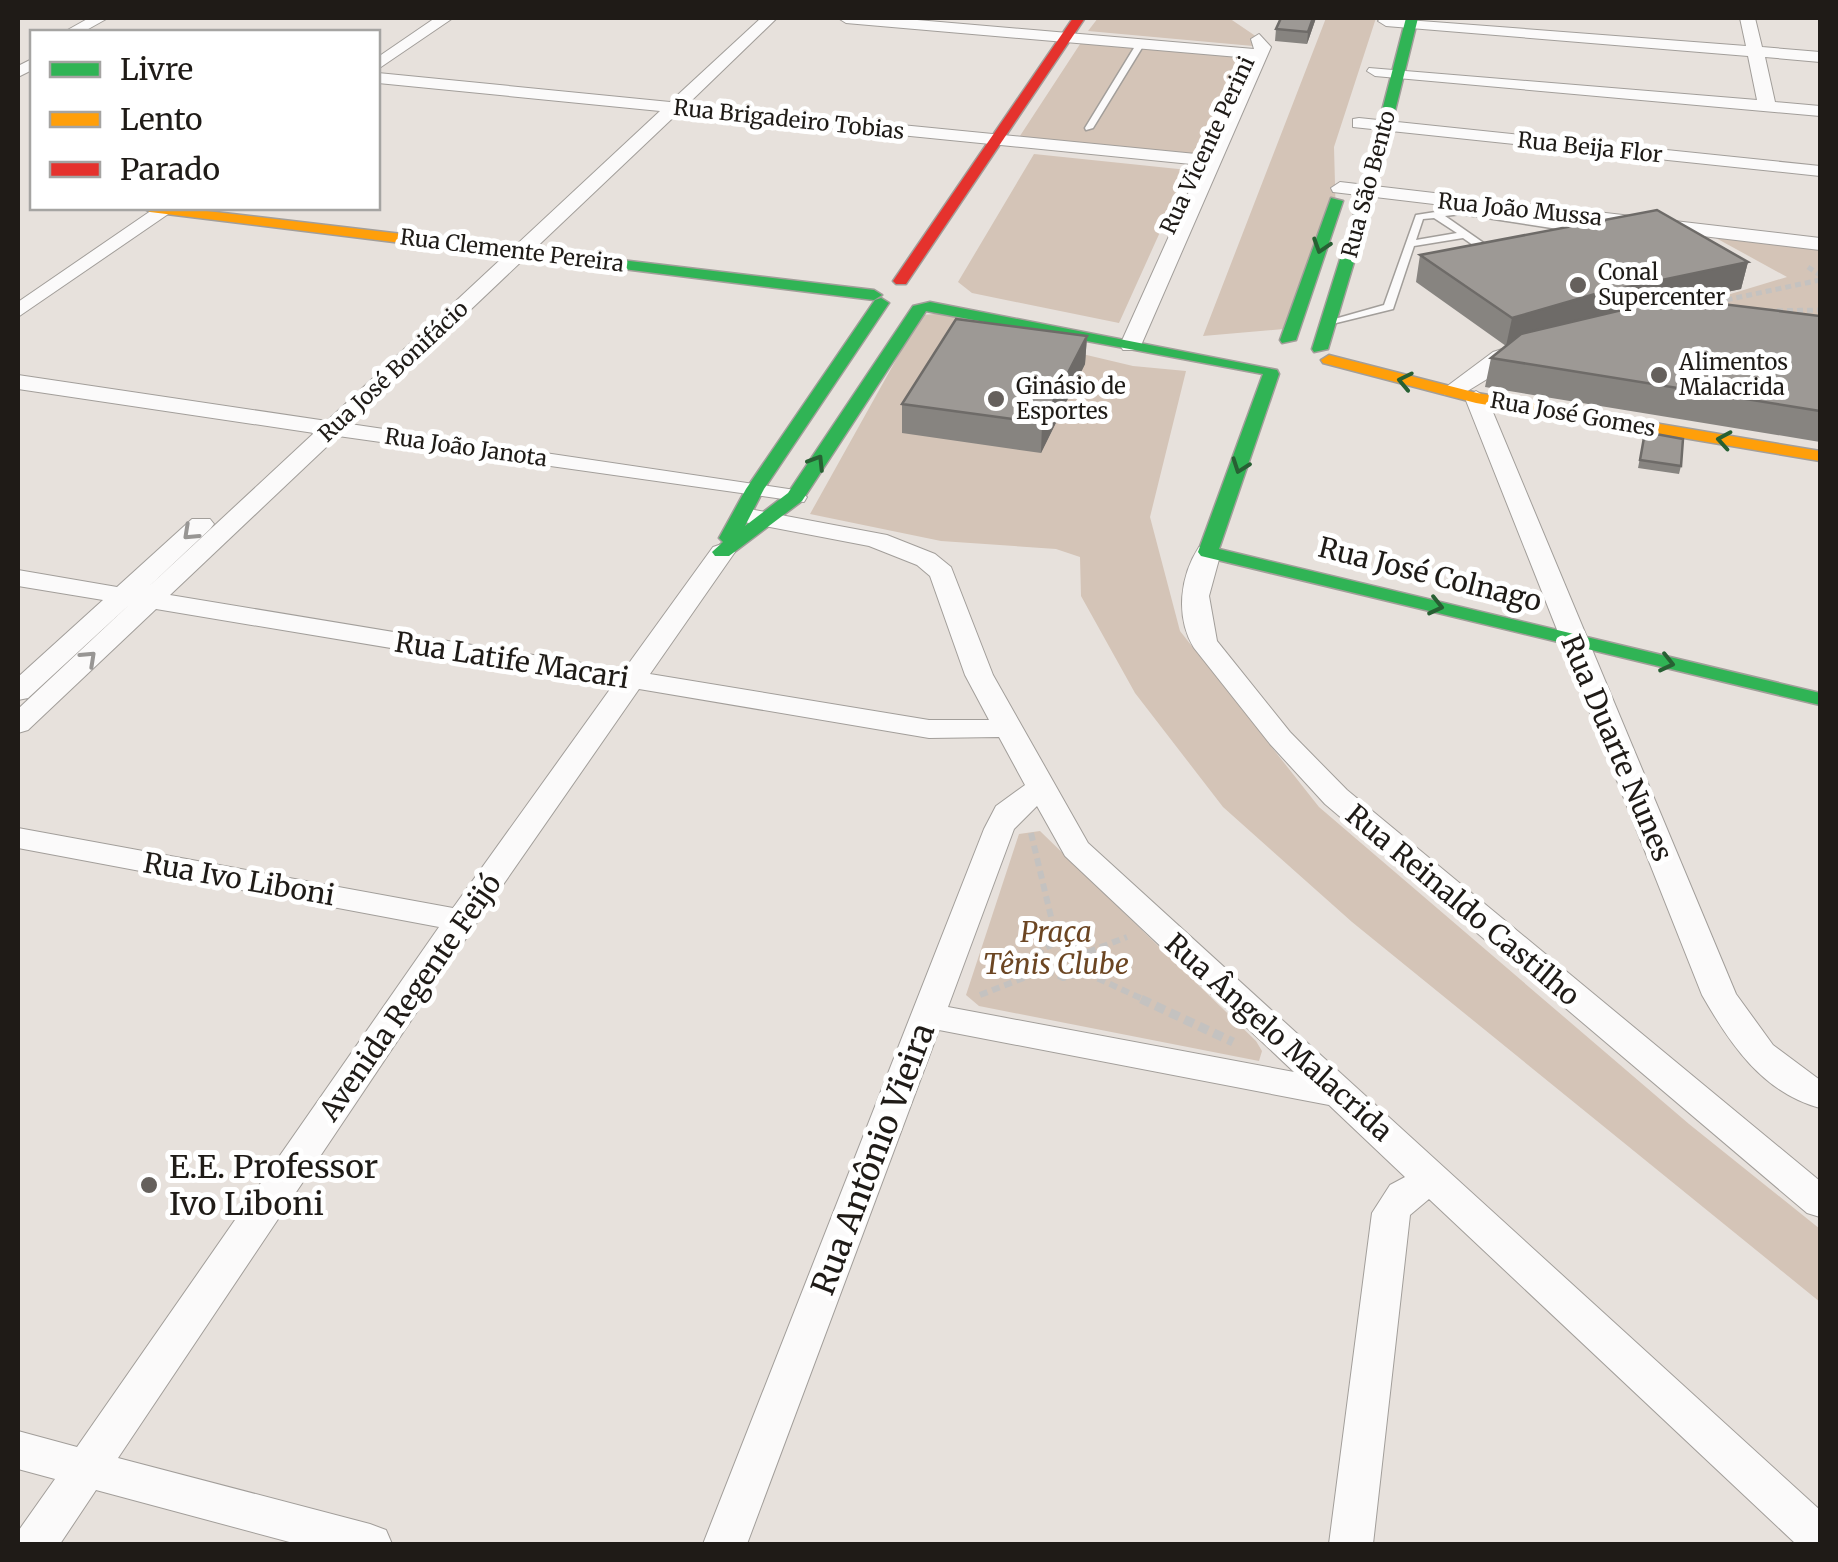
<svg xmlns="http://www.w3.org/2000/svg" width="1838" height="1562" viewBox="0 0 1838 1562" font-family="Merriweather,serif">
<rect width="100%" height="100%" fill="#e7e1dc"/>
<path fill="#d4c4b7" d="M1098,18h131l28,19 -4,9 -165,-15z
M1326,18h50l-42,129 2,74 -52,108 -81,7z
M1084,38l166,15 -49,107 -185,-18z
M1034,154l154,16 -69,153 -147,-30 -14,-11z
M1714,237l106,12v85l-139,-25 106,-32z
M948,313l17,13 168,40 53,5 -36,146 30,114 139,176 370,317 131,105v73l-468,-380 -129,-115 -88,-114 -54,-97 -1,-39 -24,-8 -115,-8 -131,-27 111,-199z
M1040,831l216,210 6,10 -3,10 -280,-55 -13,-11 53,-161z"/>
<g fill="none" stroke-linecap="round" stroke-linejoin="round">
<defs>
<path id="lane" d="M1141,41l4,2 -52,85 -7,2 -1,-2 52,-85z
M1461,208l123,19 5,3 -5,3 -123,-19 -16,2 53,37v4h-8l-27,-19 -49,8 -21,63 -69,17v-4l60,-17 32,-90zM1434,218l23,15 -41,7 7,-21z"/>
<path id="street" d="M89,18h19l-25,14h-19z
M435,18h18l-75,51v-12z
M761,18h16l-89,86 518,51 44,-97 -404,-35 -8,-5h56l360,31 -3,-10 8,-5 12,13 -132,303h-16l-3,-5 81,-180 -523,-52 -328,311 445,66 12,7 -3,5 -466,-66 -168,159 454,75 89,-123 9,-3 13,8 -85,122 279,46h60l-24,-45 -35,-99 -13,-11 -48,-19 -125,-24 -12,-7 12,-7 143,27 48,19 16,13 42,108 95,168 732,667v34h-24l-367,-345 -19,16 -37,329h-44l43,-331 18,-28 15,-8 -76,-72 -390,-75 -192,514h-44l281,-715 12,-23 29,-21 -26,-48 -70,1 -290,-49 -166,239 -355,530 252,66 16,6 6,14h-95l-201,-54 -36,54h-42l1,-14 36,-51 -37,-10v-38l59,16 362,-520 -421,-79v-20l435,80 160,-223 -457,-76 -128,121 -10,3v-24l112,-105 -102,94 -10,2v-23l85,-77 -85,-14v-16l99,17 75,-68h18l4,5 -4,5 -66,62 170,-158 -296,-44v-14l309,46 333,-310 -282,-28v-10l292,29zM1037,806l28,50 229,216 -346,-65 66,-178z
M1381,18l365,28 -6,-28h15l7,29 58,5v10l-55,-5 10,45 45,4v10l-445,-40 -8,-5 2,-3 388,32 -9,-44 -362,-30 -8,-5z
M32,59v11l-14,7v-11z
M1359,118l461,48v10l-467,-49v-8z
M1340,182l480,56v12l-487,-58 -2,-4z
M155,208h22l-159,109v-15z
M1527,341l11,7 -77,47h-16l-3,-5 51,-38z
M1476,391l11,7 249,596 37,51 47,35v28c-57,-15 -90,-64 -118,-113l-237,-597z
M1208,544l13,8 -12,44 8,45 73,91 57,58 473,391v36l-13,-4 -482,-409 -55,-60 -76,-96c-19,-31 -14,-72 5,-101z"/>
<path id="fast" d="M1406,18h12l-43,174 -47,157 -14,3 -2,-3 49,-157z
M1331,198l12,3 -47,139 -14,3 -2,-3z
M596,257l278,33 8,5 -8,5 -283,-35 -3,-3z
M881,298l8,5 -125,186 -19,37 43,-33 125,-187 17,-4 347,68 2,4 -60,175 601,144v12l-619,-149 -3,-4 65,-178 -337,-63 -124,190 -73,55h-14l-3,-4 11,-10 -4,-4 27,-49 129,-189z"/>
<path id="slow" d="M143,208h38l415,49 8,5 -8,5 -446,-55z
M1329,355l148,38 343,58v10l-344,-58 -153,-40 -2,-3z"/>
<path id="jam" d="M1073,18h12l-179,266h-10l-3,-3z"/>
</defs>
<use href="#lane" stroke="#a29e9a" stroke-width="3"/>
<use href="#street" stroke="#a29e9a" stroke-width="2"/>
<use href="#fast" stroke="#a29e9a" stroke-width="3"/>
<use href="#slow" stroke="#a29e9a" stroke-width="3"/>
<use href="#jam" stroke="#a29e9a" stroke-width="3"/>
<path stroke="#c4c2c0" stroke-width="5" stroke-dasharray="6 4" stroke-linecap="butt" d="M1808,267l12,8
M1707,304l113,-24
M1767,311l53,-1"/>
<path stroke="#c4c2c0" stroke-width="6" stroke-dasharray="8 5" stroke-linecap="butt" d="M1031,833l26,109
M1057,942l31,10 3,19 -28,7 -25,-13 3,-15z
M1088,952l39,-15
M1086,973l61,28
M980,995l64,-25"/>
<path stroke="#c4c2c0" stroke-width="9" stroke-dasharray="10 6" stroke-linecap="butt" d="M1141,999l92,43"/>
<use href="#lane" fill="#fbfafa" fill-rule="evenodd"/>
<use href="#street" fill="#fbfafa" fill-rule="evenodd"/>
<use href="#fast" fill="#30b455" fill-rule="evenodd"/>
<use href="#slow" fill="#ff9f0a" fill-rule="evenodd"/>
<use href="#jam" fill="#e5322d" fill-rule="evenodd"/>
</g>
<path fill="#878480" d="M1316,18l-9,26 -32,-3 1,-12z
M1420,255l328,7 -7,27 -53,11 132,16v126l-335,-55 6,-29 15,-12 -90,-64z
M1087,336l-2,28 -44,89 -139,-20v-29z
M1645,432l36,34 -2,8 -41,-6z"/>
<path fill="#6e6b68" d="M1313,18h3l-9,26 1,-12z
M1748,262l-7,27 -152,32 -83,25 6,-28 83,-24z
M1087,336l-2,28 -44,89 1,-30z"/>
<path fill="#9d9995" stroke="#6e6b68" stroke-width="2.5" d="M1281,18h32l-5,14 -32,-3z
M1657,210l91,52 -153,32 -83,24 -92,-63z
M1689,300l131,16v95l-329,-53 30,-24 139,-33z
M956,319l131,17 -45,87 -140,-19z
M1645,432l38,7 -2,27 -41,-6z"/>
<defs><path id="oneway-chevron" d="M-2-3.5L2.5 0L-2 3.5" fill="none" stroke-width="1.6" stroke-linecap="round" stroke-linejoin="round" transform="scale(2.5)"/></defs>
<g stroke="#276033">
<use href="#oneway-chevron" transform="translate(1321 246) rotate(108)"/>
<use href="#oneway-chevron" transform="translate(1405 381) rotate(-168)"/>
<use href="#oneway-chevron" transform="translate(1724 440) rotate(-170)"/>
<use href="#oneway-chevron" transform="translate(817 462) rotate(-58)"/>
<use href="#oneway-chevron" transform="translate(1240 466) rotate(110)"/>
<use href="#oneway-chevron" transform="translate(1436 606) rotate(13)"/>
<use href="#oneway-chevron" transform="translate(1667 663) rotate(13)"/>
</g>
<g stroke="#989694">
<use href="#oneway-chevron" transform="translate(190 533) rotate(137)"/>
<use href="#oneway-chevron" transform="translate(89 658) rotate(-43)"/>
</g>
<g fill="#65605c" stroke="#fff" stroke-width="4">
<circle cx="1578" cy="285" r="10"/>
<circle cx="1659" cy="375" r="10"/>
<circle cx="996" cy="399" r="10"/>
<circle cx="149" cy="1185" r="10"/>
</g>
<g text-anchor="middle" dominant-baseline="central" stroke-width="10" stroke-linejoin="round" paint-order="stroke">
<g font-size="22" fill="#1f1b17" stroke="#fff">
<text transform="translate(789 119) rotate(6)">Rua Brigadeiro Tobias</text>
<text transform="translate(1207 145) rotate(-65)">Rua Vicente Perini</text>
<text transform="translate(1590 147) rotate(6)">Rua Beija Flor</text>
<text transform="translate(1368 184) rotate(-75)">Rua São Bento</text>
<text transform="translate(1520 209) rotate(6)">Rua João Mussa</text>
<text transform="translate(512 250) rotate(7)">Rua Clemente Pereira</text>
<text transform="translate(393 371) rotate(-43)">Rua José Bonifácio</text>
<text transform="translate(1573 414) rotate(10)">Rua José Gomes</text>
<text transform="translate(466 447) rotate(8)">Rua João Janota</text>
</g>
<g font-size="22" fill="#1f1b17" stroke="#fff" text-anchor="start">
<text x="1598" y="272">Conal<tspan x="1598" dy="25">Supercenter</tspan></text>
<text x="1679" y="362">Alimentos<tspan x="1679" dy="25">Malacrida</tspan></text>
<text x="1016" y="386">Ginásio de<tspan x="1016" dy="25">Esportes</tspan></text>
</g>
<g font-size="28" fill="#1f1b17" stroke="#fff">
<text transform="translate(1430 574) rotate(14)">Rua José Colnago</text>
<text transform="translate(512 660) rotate(9)">Rua Latife Macari</text>
<text transform="translate(1617 748) rotate(67)">Rua Duarte Nunes</text>
<text transform="translate(239 879) rotate(10)">Rua Ivo Liboni</text>
<text transform="translate(1463 905) rotate(40)">Rua Reinaldo Castilho</text>
<text transform="translate(410 997) rotate(-55)">Avenida Regente Feijó</text>
<text transform="translate(1279 1037) rotate(42)">Rua Ângelo Malacrida</text>
</g>
<g font-size="28" font-style="italic" fill="#6c4623" stroke="#fff">
<text x="1056" y="932">Praça<tspan x="1056" dy="32">Tênis Clube</tspan></text>
</g>
<g font-size="32" fill="#1f1b17" stroke="#fff">
<text transform="translate(873 1159) rotate(-69)">Rua Antônio Vieira</text>
</g>
<g font-size="32" fill="#1f1b17" stroke="#fff" text-anchor="start">
<text x="169" y="1167">E.E. Professor<tspan x="169" dy="37">Ivo Liboni</tspan></text>
</g>
</g>
<rect width="1838" height="1562" fill="none" stroke="#1f1b17" stroke-width="40"/>
<rect x="30" y="30" width="350" height="180" fill="#ffffff" stroke="#a5a4a2" stroke-width="2.5"/>
<rect x="50" y="62" width="50" height="15" fill="#30b455" stroke="#a5a4a2" stroke-width="2.5"/>
<text x="120" y="80" font-size="30" fill="#1f1b17">Livre</text>
<rect x="50" y="112" width="50" height="15" fill="#ff9f0a" stroke="#a5a4a2" stroke-width="2.5"/>
<text x="120" y="130" font-size="30" fill="#1f1b17">Lento</text>
<rect x="50" y="162" width="50" height="15" fill="#e5322d" stroke="#a5a4a2" stroke-width="2.5"/>
<text x="120" y="180" font-size="30" fill="#1f1b17">Parado</text>
</svg>
